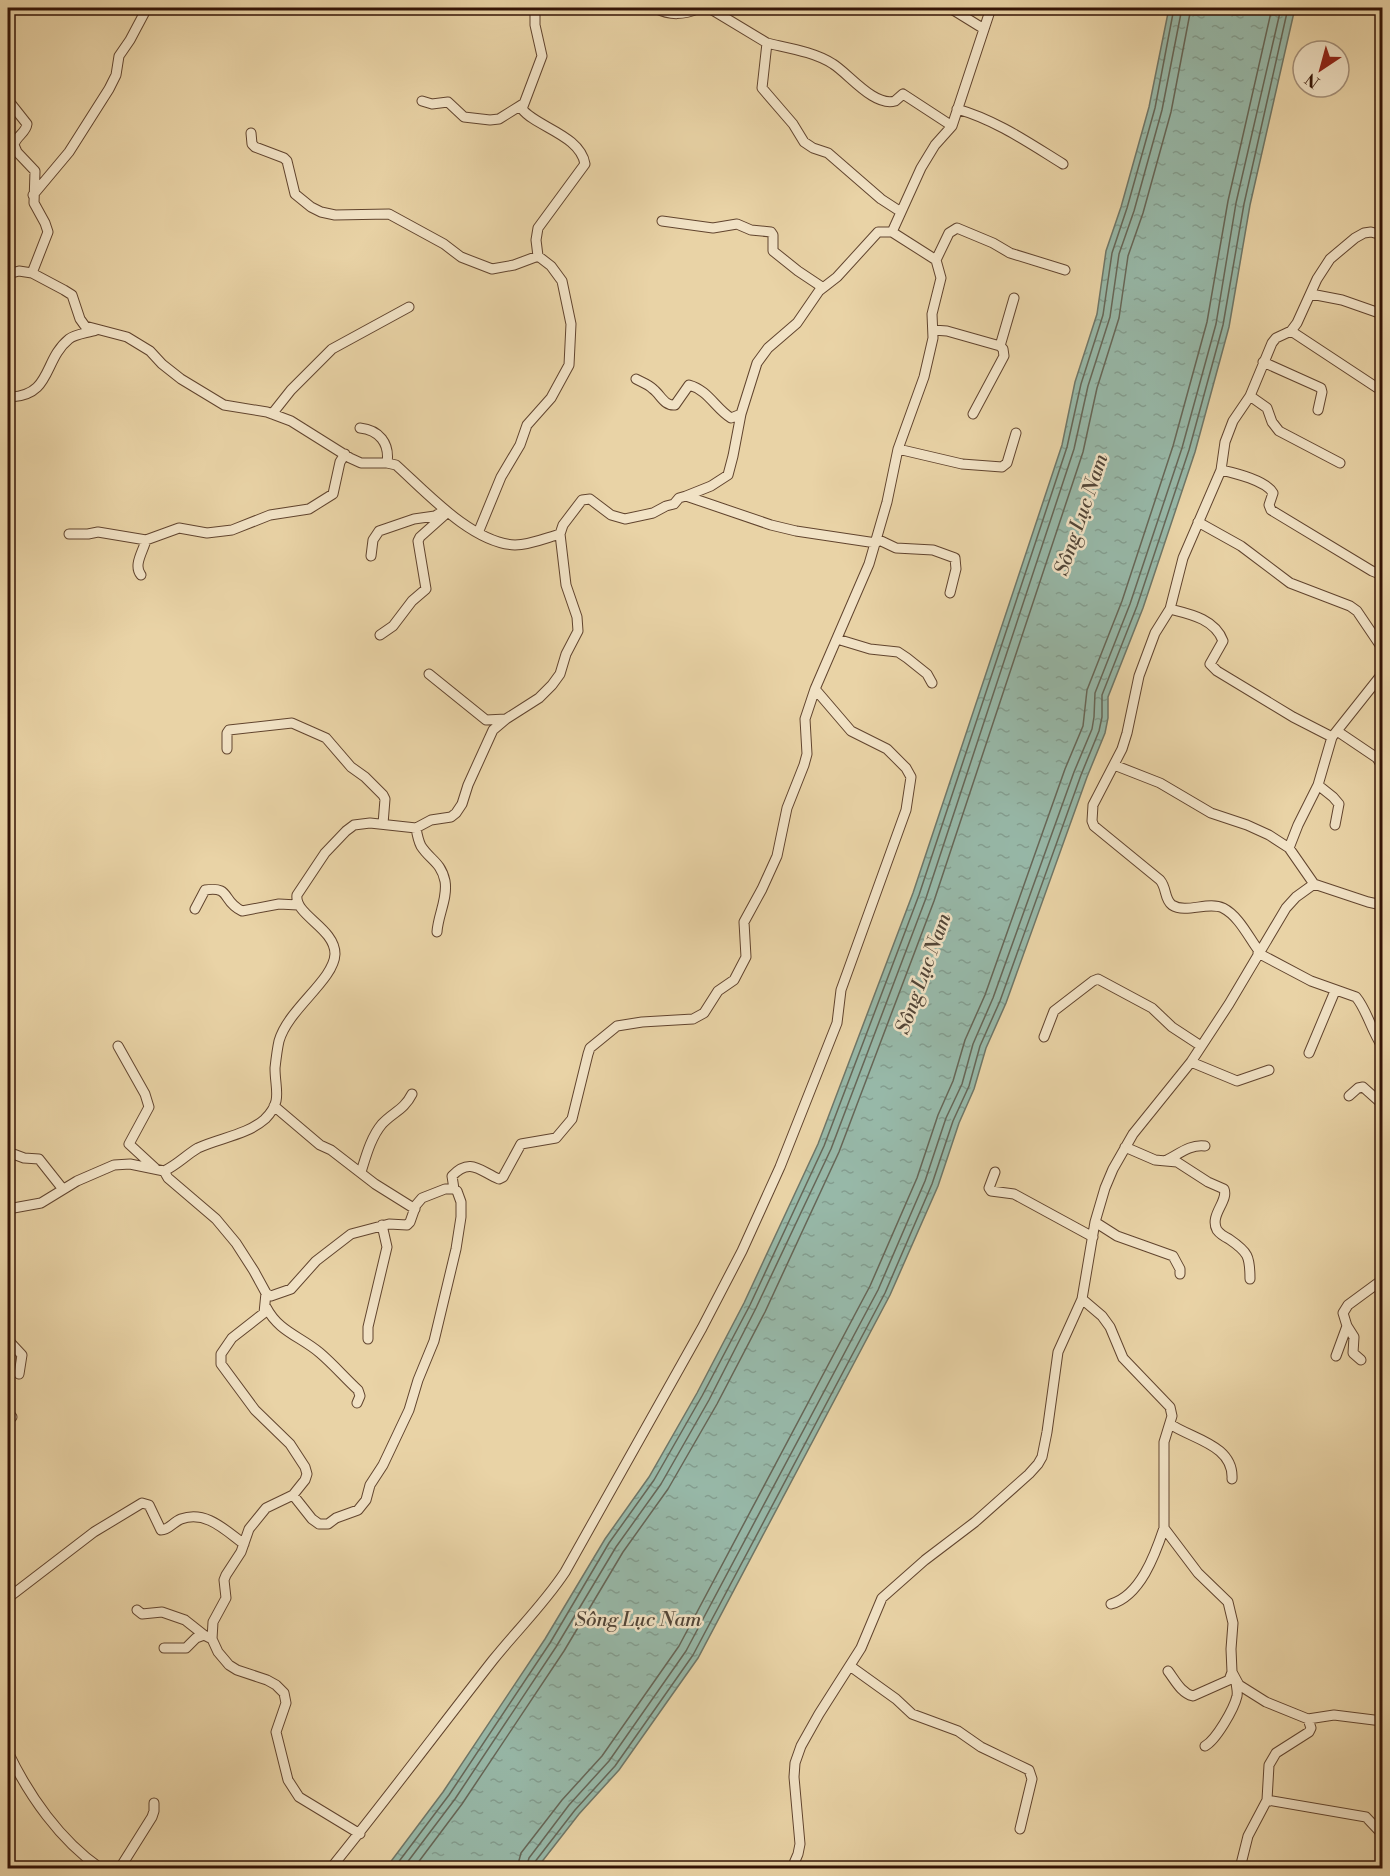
<svg xmlns="http://www.w3.org/2000/svg" width="1390" height="1876" viewBox="0 0 1390 1876" font-family="'Libre Bodoni',serif">
<defs>
<pattern id="water-ripples" width="26" height="14" patternUnits="userSpaceOnUse" patternTransform="scale(1.5)"><rect width="26" height="14" fill="#97b8a8"/><path d="M2 4q2-2 4 0t4 0M15 11q2-2 4 0t4 0" fill="none" stroke="#839d8f"/></pattern>
</defs>
<rect width="100%" height="100%" fill="#e9d3a6"/>
<filter id="stains"><feTurbulence type="fractalNoise" baseFrequency=".00333" numOctaves="4"/><feColorMatrix values="0 0 0 0 .2 0 0 0 0 .09 0 0 0 0 .02 0 0 0 .5 -.17"/></filter>
<radialGradient id="worn" r=".72"><stop offset=".6" stop-color="#630" stop-opacity="0"/><stop offset="1" stop-color="#630" stop-opacity=".3"/></radialGradient>
<path fill="url(#water-ripples)" stroke="#6f7667" stroke-width="1.5" d="M1169,8h126l-45,197 -21,122 -34,125 -52,156 -35,89v21l-3,15 -18,44 -81,226 -20,45 -12,41 -15,34 -21,63 -48,109 -192,363 -79,112 -40,44 -42,54h-151l57,-76 102,-153 60,-100 44,-62 48,-84 47,-90 74,-159 95,-251 149,-448 13,-63 22,-68 9,-63 15,-44 28,-100z"/>
<g fill="none" stroke-linecap="round" stroke-linejoin="round">
<path stroke="#666657" stroke-width="1.5" d="M394,1868l55,-73 101,-152 59,-100 45,-63 48,-84 48,-91 74,-159 95,-251 148,-448 14,-63 22,-69 9,-62 15,-45 28,-100 19,-100
M403,1868l52,-69 101,-152 60,-100 45,-63 48,-84 47,-92 75,-159 95,-251 148,-449 14,-63 22,-69 9,-63 15,-43 28,-101 20,-102
M414,1868l48,-64 102,-153 59,-99 45,-63 49,-85 48,-92 74,-160 95,-251 149,-449 14,-64 22,-70 9,-62 15,-43 28,-101 20,-104
M517,1868l4,-15 41,-53 40,-44 77,-110 191,-360 47,-108 21,-63 15,-34 12,-41 20,-45 80,-226 18,-43 4,-36 35,-89 51,-155 34,-124 21,-121 44,-193
M526,1868l3,-10 40,-53 40,-44 77,-110 192,-361 47,-109 21,-63 16,-34 11,-40 20,-46 81,-226 18,-43 2,-12 1,-24 35,-89 52,-156 34,-124 20,-121 45,-195
M533,1868l1,-5 41,-53 40,-44 78,-111 192,-362 47,-109 21,-63 16,-35 11,-40 20,-45 81,-226 18,-44 3,-14v-22l35,-89 52,-156 34,-125 21,-121 44,-196"/>
<defs>
<path id="minor" d="M535,8v17l7,31 -20,53c14,18 58,26 63,55l-47,64 -2,12 2,16
M655,8c16,8 28,7 45,0
M709,8l58,35 -5,45 31,36 11,18 9,6 15,5 53,46 20,13
M950,8l34,21
M767,43c21,5 48,9 66,21 16,10 41,43 62,37l8,-7 49,32
M8,100l19,24c-1,9 -11,12 -13,21l3,7 18,19 -1,32 11,20 3,9 -16,41
M422,101l10,3 16,-2 16,15 26,3 9,-1 24,-15
M957,109c39,11 72,34 106,55
M251,133l1,11 3,3 29,11 3,3 8,33 16,13 10,5 14,3 54,-1 55,30 17,13 31,12 22,-4 24,-9 13,10 11,15 9,43 -2,41 -18,33 -24,27 -7,20 -19,32 -23,56
M33,195l36,-43 40,-63 7,-14 3,-19 11,-16 17,-32
M662,221l51,7 24,-4 14,6 20,2 2,3v16l25,20 24,16
M936,260l13,-27 8,-5 36,15 17,10 55,17
M8,274l11,-3 13,2 32,17 8,5 8,24 5,7 42,11 23,14 12,13 19,15 43,26 43,7 24,9 59,37 11,5h26l9,2c30,27 76,78 119,80 15,0 31,-7 45,-11
M1311,294l31,6 40,14
M933,330l14,1 53,15 3,3 1,7 -31,58
M1291,331l91,60
M1000,346l14,-48
M1263,362l58,26 1,4 -4,18
M636,379c5,3 12,5 17,10 8,6 11,17 22,16l14,-20c19,5 27,24 42,33l10,-4
M1250,396l17,12 5,14 7,9 61,32
M11,397c41,-2 32,-37 58,-58 6,-5 19,-6 27,-9
M272,414l19,-24 41,-41 77,-42
M360,428c19,2 30,15 27,35
M898,449l64,15 40,3 5,-4 9,-30
M1221,470c14,3 45,11 52,23l-4,12 2,5 101,61 10,4
M686,496l25,-10 17,-11 5,-19 8,-42 16,-51 11,-15 29,-25 22,-32 18,-14 41,-45h14
M1198,522l43,24 49,37 60,23 7,5 25,37
M69,534h19l10,-2 48,8 33,-12 28,5 25,-3 38,-15 39,-6 24,-15 7,-32 5,-8
M877,539l19,9 37,2 22,8 1,11 -6,24
M371,556l2,-16 6,-9 35,-12 21,-3 8,-5
M141,575c-8,-10 2,-23 5,-35
M1170,609c20,5 45,10 53,32l-13,23 7,7 76,46 39,20
M380,635l13,-9 19,-25 14,-12 -8,-48 2,-4 28,-25
M837,639l33,10 28,3 9,6 20,16 5,9
M429,674l57,46 20,-1
M1337,731l40,27 5,8
M227,749v-16l2,-3 63,-7 34,15 25,29 14,10 18,18 2,4 -2,25
M1114,765l46,18 51,30 36,12 22,10 20,13 25,36 54,18 14,3
M1318,785l15,12 6,7 -4,21
M416,828c1,6 2,12 5,18 9,14 20,16 24,35 3,17 -7,34 -8,51
M1289,848l9,-23 20,-40 14,-48 50,-63
M195,909l10,-19c27,-4 16,11 37,21l37,-7 19,1
M1259,951c-10,-13 -20,-35 -36,-43 -15,-7 -37,6 -51,-3 -8,-6 -5,-17 -12,-25l-66,-54 -2,-5 1,-16 29,-56 5,-16 12,-57 16,-43 15,-24 13,-51 38,-88 4,-28 8,-21 17,-25 22,-53 4,-5 15,-7 6,-8 20,-44 13,-20 25,-21 9,-5 7,-1 11,3
M1258,953l53,28 45,16c11,13 15,33 26,49
M1044,1037l10,-26 39,-30 5,-2 54,29 20,19 29,19
M118,1046l27,48 4,13 -20,37 26,24
M1309,1053l26,-62
M1191,1062l46,19 32,-11
M1349,1096l9,-8 5,-1 19,17
M274,1106l46,39 11,5 44,34 40,25
M1125,1147l30,13 22,2 31,20 16,7c5,12 -15,26 -7,41 3,4 8,7 12,9 19,13 21,17 21,40
M8,1152l16,6 15,1 23,29
M1167,1160c12,-6 23,-16 38,-14
M164,1171l4,7 48,41 20,24 18,28 12,22 -2,20 -32,25 -11,16v10l34,46 35,34 15,23 2,7 -2,6 -12,15 -27,13 -17,21 -8,23 -15,23 -2,5 2,18 -13,24 -1,17 6,13 11,13 8,5 30,10 9,5 8,8 2,10 -10,29 12,48 11,17 61,37
M361,1172c5,-16 10,-35 21,-48 11,-12 22,-14 30,-30
M995,1172l-6,16 2,3 23,3 79,43
M454,1189l-2,-13c18,-19 28,-5 47,3l4,-2 18,-33 35,-6 16,-19 16,-65 2,-6 27,-22 25,-4 51,-3 11,-6 14,-22 16,-11 12,-23 -2,-35 18,-33 15,-33 10,-48 17,-43 3,-11 -2,-35 10,-30
M8,1209l33,-6 36,-22 37,-16 16,-1 34,7c13,-6 22,-16 34,-23 21,-10 49,-13 67,-29 18,-18 10,-29 10,-51 1,-9 2,-18 4,-27 9,-32 55,-61 56,-87 0,-26 -41,-39 -38,-59l28,-42 21,-22 8,-6 16,-2 46,5 15,-8 20,-3 5,-4 6,-9 6,-19 25,-55 13,-11 33,-21 13,-13 8,-11 6,-20 12,-23 -1,-14 -11,-32 -6,-51 3,-9 19,-25 8,-1 21,16 14,4 28,-6 13,-7 8,-2 5,-6 7,-2 85,29 25,6 80,12
M1095,1222l22,14 56,20 7,13v5
M266,1293l5,3 20,-7 25,-28 35,-27 38,-10 18,1 3,-3 6,-17 6,-7 23,-9h9l3,2 4,11v15l-5,32 -22,92 -16,39 -9,30 -26,55 -13,20 -4,15 -8,10 -22,8 -8,6h-9l-7,-5 -19,-24
M1082,1299l20,17 8,11 13,31 47,49 2,9 -8,26v86l34,45 30,29 5,21 -2,26 1,23 7,13 27,17 42,17 26,-4 48,6
M266,1307c13,25 34,29 54,46 13,11 25,25 38,37l2,6 -3,7
M1347,1326l7,11 -1,16 8,7
M368,1339v-12l19,-80 -5,-22
M8,1340l14,15 -3,19
M1336,1356l11,-30 -4,-13 5,-8 34,-25
M8,1413l4,4
M1170,1424c22,15 64,21 62,55
M8,1598l86,-66 48,-29 7,2 12,25c8,0 12,-8 20,-11 25,-9 44,11 63,25
M1111,1604c29,-8 44,-49 53,-76
M137,1610l5,4 20,-2 23,8 19,15 8,4
M164,1648h22l10,-10 8,-3
M850,1666l46,33 16,15 46,17 23,16 48,23 3,9 -12,50
M1168,1671c7,9 13,22 25,25l36,-16 3,-8
M1205,1746c11,-6 29,-37 32,-50 1,-5 -1,-10 -1,-15
M8,1752c21,44 52,88 92,116
M1381,1761l1,-2
M1267,1800l99,17 16,17
M120,1868l32,-51 2,-6v-8
M331,1868c55,-68 108,-139 162,-208 24,-30 51,-56 72,-88l137,-244 40,-77 38,-84 57,-144 4,-33 65,-180 5,-33 -5,-9 -19,-19 -36,-18 -36,-42 54,-125 18,-62 11,-53 26,-72 9,-39 -1,-24 9,-36 -5,-18 -44,-28 29,-64 14,-23 17,-19 39,-118
M792,1868l6,-14 2,-10 -6,-67 1,-14 6,-17 18,-32 42,-66 21,-50 43,-38 50,-38 54,-48 9,-10 4,-7 5,-25 11,-80 24,-53 13,-77 10,-34 8,-19 20,-35 58,-72 38,-58 57,-96 10,-11 18,-13
M1240,1868l8,-32 19,-36 2,-35 7,-12 33,-21 2,-4 -3,-9"/>
</defs>
<use href="#minor" stroke="#61442e" stroke-width="11"/>
<use href="#minor" stroke="#f1e2c5" stroke-width="9"/>
</g>
<g text-anchor="middle" dominant-baseline="central" stroke-width="5" stroke-linejoin="round" paint-order="stroke">
<g font-size="20" font-style="italic" fill="#524537" stroke="#f1e2c5">
<text transform="translate(1082 515) rotate(-71)">Sông Lục Nam</text>
<text transform="translate(924 974) rotate(-70)">Sông Lục Nam</text>
<text x="638" y="1620">Sông Lục Nam</text>
</g>
</g>
<rect width="1390" height="1876" fill="none" stroke="#e9d3a6" stroke-width="30"/>
<rect x="9" y="9" width="1372" height="1858" fill="none" stroke="#341406" stroke-width="3"/>
<rect x="15" y="15" width="1360" height="1846" fill="none" stroke="#341406" stroke-width="1.5"/>
<g transform="translate(1321 69) rotate(216)"><circle r="28" fill="#f1e2c5" stroke="#a59079" stroke-width="1.5"/>
<path d="M0-4.5L10 22L0 15L-10 22Z" fill="#8f2418"/>
<text y="-9" font-size="16" font-weight="bold" text-anchor="middle" fill="#341406">N</text>
</g>
<rect width="100%" height="100%" filter="url(#stains)"/>
<rect width="100%" height="100%" fill="url(#worn)"/>
</svg>
